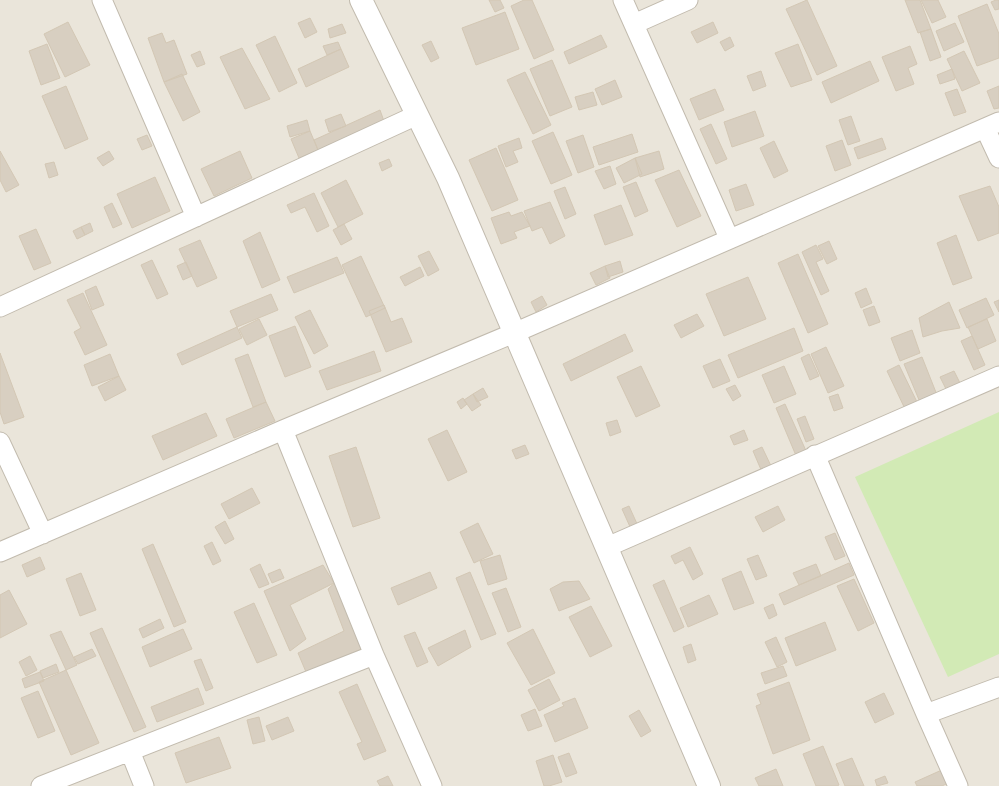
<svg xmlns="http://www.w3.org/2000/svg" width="999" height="786" viewBox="0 0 999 786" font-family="Quicksand,sans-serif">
<rect width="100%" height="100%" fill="#f6f3ec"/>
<path fill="#eae5da" d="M0,0h999v786h-999z"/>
<path fill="#d2eab5" d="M999,412v242l-51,23 -93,-200z"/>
<path fill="#d8cfc1" stroke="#d3c7b4" d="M489,0h11l4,8 -9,4z
M524,0h8l22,50 -20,9 -23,-53z
M807,0l30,66 -20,9 -31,-66z
M905,0h15l11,29 -13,4z
M921,0h17l8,17 -14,6z
M996,0h3v9l-4,1 -4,-8z
M987,4l12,30v24l-22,8 -19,-50z
M505,12l14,37 -43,16 -14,-37z
M310,18l7,14 -12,6 -7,-15z
M68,22l22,43 -25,12 -21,-43z
M713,22l5,11 -21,10 -6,-11z
M955,23l9,19 -20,9 -8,-20z
M342,24l4,9 -16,5 -2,-9z
M931,29l10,28 -11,4 -10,-29z
M162,33l4,10 8,-3 13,34 -23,8 -16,-44z
M601,35l6,12 -38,17 -5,-12z
M275,36l22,47 -18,9 -23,-47z
M730,37l4,9 -9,5 -5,-9z
M431,41l8,17 -8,4 -9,-17z
M338,42l3,7 -14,6 -4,-9z
M47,44l13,34 -19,7 -12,-34z
M798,44l14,36 -21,7 -16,-34z
M910,46l7,18 -9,4 6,16 -18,7 -14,-34z
M242,48l28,51 -25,10 -25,-52z
M341,49l8,18 -43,20 -8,-18z
M200,51l5,13 -8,3 -6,-12z
M964,51l16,32 -18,8 -15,-32z
M552,60l20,47 -22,9 -20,-47z
M870,61l9,20 -48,22 -9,-21z
M952,69l3,10 -15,5 -3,-9z
M761,71l5,15 -13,5 -6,-15z
M525,72l26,53 -18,9 -26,-54z
M182,74l18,38 -17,9 -19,-39z
M615,80l7,17 -20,8 -7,-16z
M66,86l22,53 -23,10 -23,-53z
M999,86v22l-5,1 -7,-18z
M715,89l9,21 -25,10 -9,-21z
M957,89l9,23 -12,4 -9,-23z
M593,92l4,13 -18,5 -4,-13z
M380,110l5,14 -67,26 -4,-10z
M755,111l9,25 -32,11 -8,-25z
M341,114l5,12 -17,6 -4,-12z
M851,116l9,25 -12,4 -9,-25z
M307,120l3,11 -20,6 -3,-11z
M711,124l16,35 -11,5 -16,-35z
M310,131l8,19 -19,8 -8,-19z
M553,132l19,43 -21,9 -19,-43z
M632,134l6,18 -39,13 -6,-18z
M147,135l5,11 -10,4 -5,-11z
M583,135l11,32 -16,6 -12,-32z
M519,138l3,10 -9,3 5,11 -12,5 -8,-21z
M882,138l4,11 -28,10 -4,-11z
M842,140l9,25 -16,6 -9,-25z
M774,141l14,30 -14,7 -14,-30z
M496,148l22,52 -26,11 -23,-51z
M0,151l19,34 -13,7 -6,-12z
M109,151l5,8 -11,7 -6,-8z
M240,151l12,27 -38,18 -13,-27z
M659,151l5,18 -24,8 -5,-19z
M635,158l7,16 -18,9 -8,-15z
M389,159l3,7 -10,5 -3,-8z
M54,162l4,13 -9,3 -4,-14z
M610,166l6,18 -12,5 -9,-18z
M679,170l22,46 -24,11 -22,-47z
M155,177l15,34 -38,17 -15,-34z
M346,180l17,34 -25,13 -17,-34z
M636,182l12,29 -13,6 -12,-30z
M746,184l8,21 -18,6 -7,-21z
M990,186l9,21v26l-21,8 -19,-45z
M565,187l11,27 -11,5 -11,-28z
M314,193l15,33 -12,6 -12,-25 -14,6 -4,-8z
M550,202l15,34 -15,8 -8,-17 -10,4 -8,-20z
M112,203l10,21 -9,4 -9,-21z
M621,205l12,30 -28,10 -11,-30z
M509,212l2,4 11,-4 8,14 -16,6 3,6 -16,6 -10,-26z
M90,223l3,8 -8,4 -4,-8z
M344,224l8,15 -11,6 -8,-15z
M81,227l4,8 -8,4 -4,-8z
M36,229l15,34 -17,7 -15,-34z
M260,232l20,48 -18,8 -19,-47z
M956,235l16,43 -19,7 -16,-42z
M200,240l17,38 -20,9 -18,-38z
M829,241l8,18 -10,5 -9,-18z
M816,245l7,14 -7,3 13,29 -8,4 -19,-43z
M429,251l10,19 -11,6 -10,-20z
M798,254l30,70 -20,9 -30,-70z
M361,256l24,52 -19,9 -24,-52z
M337,257l7,16 -50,20 -7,-16z
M152,260l16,34 -11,5 -16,-34z
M620,261l3,11 -15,5 -3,-11z
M186,262l6,14 -9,4 -6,-14z
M605,266l5,12 -14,7 -6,-12z
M420,267l4,9 -19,10 -5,-9z
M748,277l18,42 -42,17 -18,-42z
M96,286l8,19 -12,5 -7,-19z
M866,288l6,15 -11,5 -6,-15z
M83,293l24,52 -22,10 -11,-23 7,-4 -14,-28z
M271,294l7,16 -41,17 -7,-16z
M542,296l5,9 -11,7 -5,-10z
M986,298l8,17 -27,13 -8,-18z
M999,300v12l-5,-10z
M949,302l11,26 -18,3 -19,6 -4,-19z
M384,305l7,17 11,-4 10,24 -26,10 -17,-41z
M874,306l6,16 -11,4 -6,-16z
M310,310l18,36 -14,8 -19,-37z
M697,314l7,12 -23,12 -7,-13z
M259,319l8,16 -20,10 -8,-16z
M987,319l9,22 -18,8 -10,-22z
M295,326l16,41 -26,10 -16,-41z
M237,327l5,11 -60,27 -5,-11z
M794,328l9,23 -65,27 -10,-23z
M912,330l8,23 -20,8 -9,-23z
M625,334l8,17 -62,30 -8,-17z
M972,336l13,29 -11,5 -13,-29z
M826,347l18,39 -16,7 -17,-39z
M374,351l7,20 -54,19 -8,-19z
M0,353l24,64 -20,7 -4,-12z
M110,354l9,22 -27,10 -8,-21z
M248,354l18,48 -13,5 -18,-48z
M809,354l10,22 -9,4 -9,-22z
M922,357l17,43 -17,7 -18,-43z
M720,359l10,22 -17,7 -10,-22z
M899,365l19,39 -12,7 -19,-40z
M641,366l19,40 -24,11 -19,-40z
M784,366l12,28 -22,9 -12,-28z
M954,371l9,18 -14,6 -9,-18z
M119,376l7,14 -21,11 -7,-14z
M735,385l6,11 -8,5 -7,-12z
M483,388l5,9 -11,5 -4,-8z
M473,394l8,11 -9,6 -8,-11z
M838,394l5,14 -9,3 -5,-14z
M463,398l4,6 -6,5 -4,-7z
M266,402l9,19 -41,17 -8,-19z
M785,404l22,49 -10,5 -21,-50z
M206,413l11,23 -54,24 -11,-24z
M805,416l9,23 -8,3 -9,-23z
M617,420l4,12 -11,4 -4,-13z
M447,430l20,42 -19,9 -20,-42z
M744,430l4,10 -14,5 -4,-9z
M525,445l4,9 -13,5 -4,-9z
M356,447l24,71 -27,9 -24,-71z
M762,447l10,21 -10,4 -9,-21z
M252,488l8,15 -31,16 -8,-15z
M629,506l9,20 -7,3 -9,-20z
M778,506l7,14 -22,12 -8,-15z
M225,521l9,18 -9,5 -10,-17z
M478,523l15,31 -19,9 -14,-31z
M835,533l10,23 -10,4 -10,-23z
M212,542l9,19 -8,4 -9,-19z
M153,544l33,78 -12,5 -32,-78z
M690,547l13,27 -10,6 -10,-20 -8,4 -4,-8z
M500,555l7,24 -19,6 -8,-24z
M758,555l9,21 -11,4 -9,-21z
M40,557l5,12 -18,8 -5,-12z
M849,563l5,12 -70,30 -5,-11z
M260,564l9,20 -10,4 -9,-19z
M816,564l5,12 -22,9 -6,-12z
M323,565l11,18 -44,22 16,34 -16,12 -26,-60z
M280,569l4,9 -12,5 -4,-9z
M741,571l13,32 -20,7 -12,-31z
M430,572l7,16 -39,17 -7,-17z
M470,572l26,62 -15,6 -25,-62z
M81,573l15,37 -16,6 -14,-37z
M339,579l25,69 -58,24 -8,-19 46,-22 -16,-42z
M854,579l20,44 -16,8 -21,-45z
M664,580l20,47 -10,5 -21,-47z
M579,581l11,18 -31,12 -9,-22 13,-7z
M506,588l15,39 -13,5 -16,-39z
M9,590l18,34 -27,14v-43z
M709,595l9,19 -30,13 -8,-19z
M254,603l23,52 -20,8 -23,-51z
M773,604l4,11 -8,4 -5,-11z
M591,606l21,40 -22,11 -21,-40z
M160,619l4,9 -21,10 -4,-9z
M825,622l11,28 -40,16 -11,-28z
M102,628l44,99 -12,5 -44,-99z
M183,629l9,20 -42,18 -8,-20z
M533,629l22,44 -24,12 -24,-42z
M465,630l6,17 -33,19 -10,-18z
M61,631l16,34 -11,5 -16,-35z
M415,632l13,30 -11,5 -13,-31z
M776,637l11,25 -10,5 -12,-25z
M691,644l5,16 -8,3 -5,-16z
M92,649l4,7 -18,8 -4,-7z
M30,656l7,14 -11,6 -7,-14z
M201,659l12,29 -7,3 -12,-30z
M56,664l3,8 -16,6 -3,-7z
M783,666l4,10 -22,8 -4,-11z
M66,670l33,73 -28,12 -32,-73z
M40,672l4,9 -19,7 -3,-9z
M549,679l11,21 -21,11 -11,-21z
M789,682l21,58 -37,14 -17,-48 5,-2 -4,-10z
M357,684l29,67 -22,9 -7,-16 5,-2 -23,-50z
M198,688l6,16 -47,18 -6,-15z
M38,691l17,40 -17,7 -17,-40z
M884,693l10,21 -19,9 -10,-21z
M575,698l13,30 -33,14 -11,-27 20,-9 -2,-3z
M535,709l7,17 -14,5 -7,-16z
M639,710l12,21 -10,6 -12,-21z
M259,717l6,24 -12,3 -6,-24z
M288,717l6,14 -22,9 -6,-14z
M219,737l12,31 -45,15 -11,-30z
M823,746l16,39 -2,1h-21l-13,-32z
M569,753l8,20 -11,4 -8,-20z
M553,755l9,27 -13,4h-5l-8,-25z
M852,758l12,28h-19l-9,-22z
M776,769l7,17h-24l-4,-8z
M944,769l6,13 -8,4h-25l-2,-4z
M388,776l5,10h-13l-3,-5z
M885,776l3,7 -11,3 -2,-6z"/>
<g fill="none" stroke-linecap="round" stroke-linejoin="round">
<defs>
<path id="minor" d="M102,0l94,217
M623,0l106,238
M634,24l54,-24
M985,128l14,30
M0,307l417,-192
M283,430l91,225 58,131
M0,442l43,92
M815,455l111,259 32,72
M607,547l392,-171
M0,552l283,-122 231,-97 485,-211
M926,714l73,-27
M130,751l14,35
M41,786l333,-131"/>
<path id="tertiary" d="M361,0l87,178 261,608"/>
</defs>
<use href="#minor" stroke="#c2bbae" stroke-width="21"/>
<use href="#tertiary" stroke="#c2bbae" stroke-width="24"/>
<use href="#minor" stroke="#fff" stroke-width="19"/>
<use href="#tertiary" stroke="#fff" stroke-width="22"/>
</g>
</svg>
